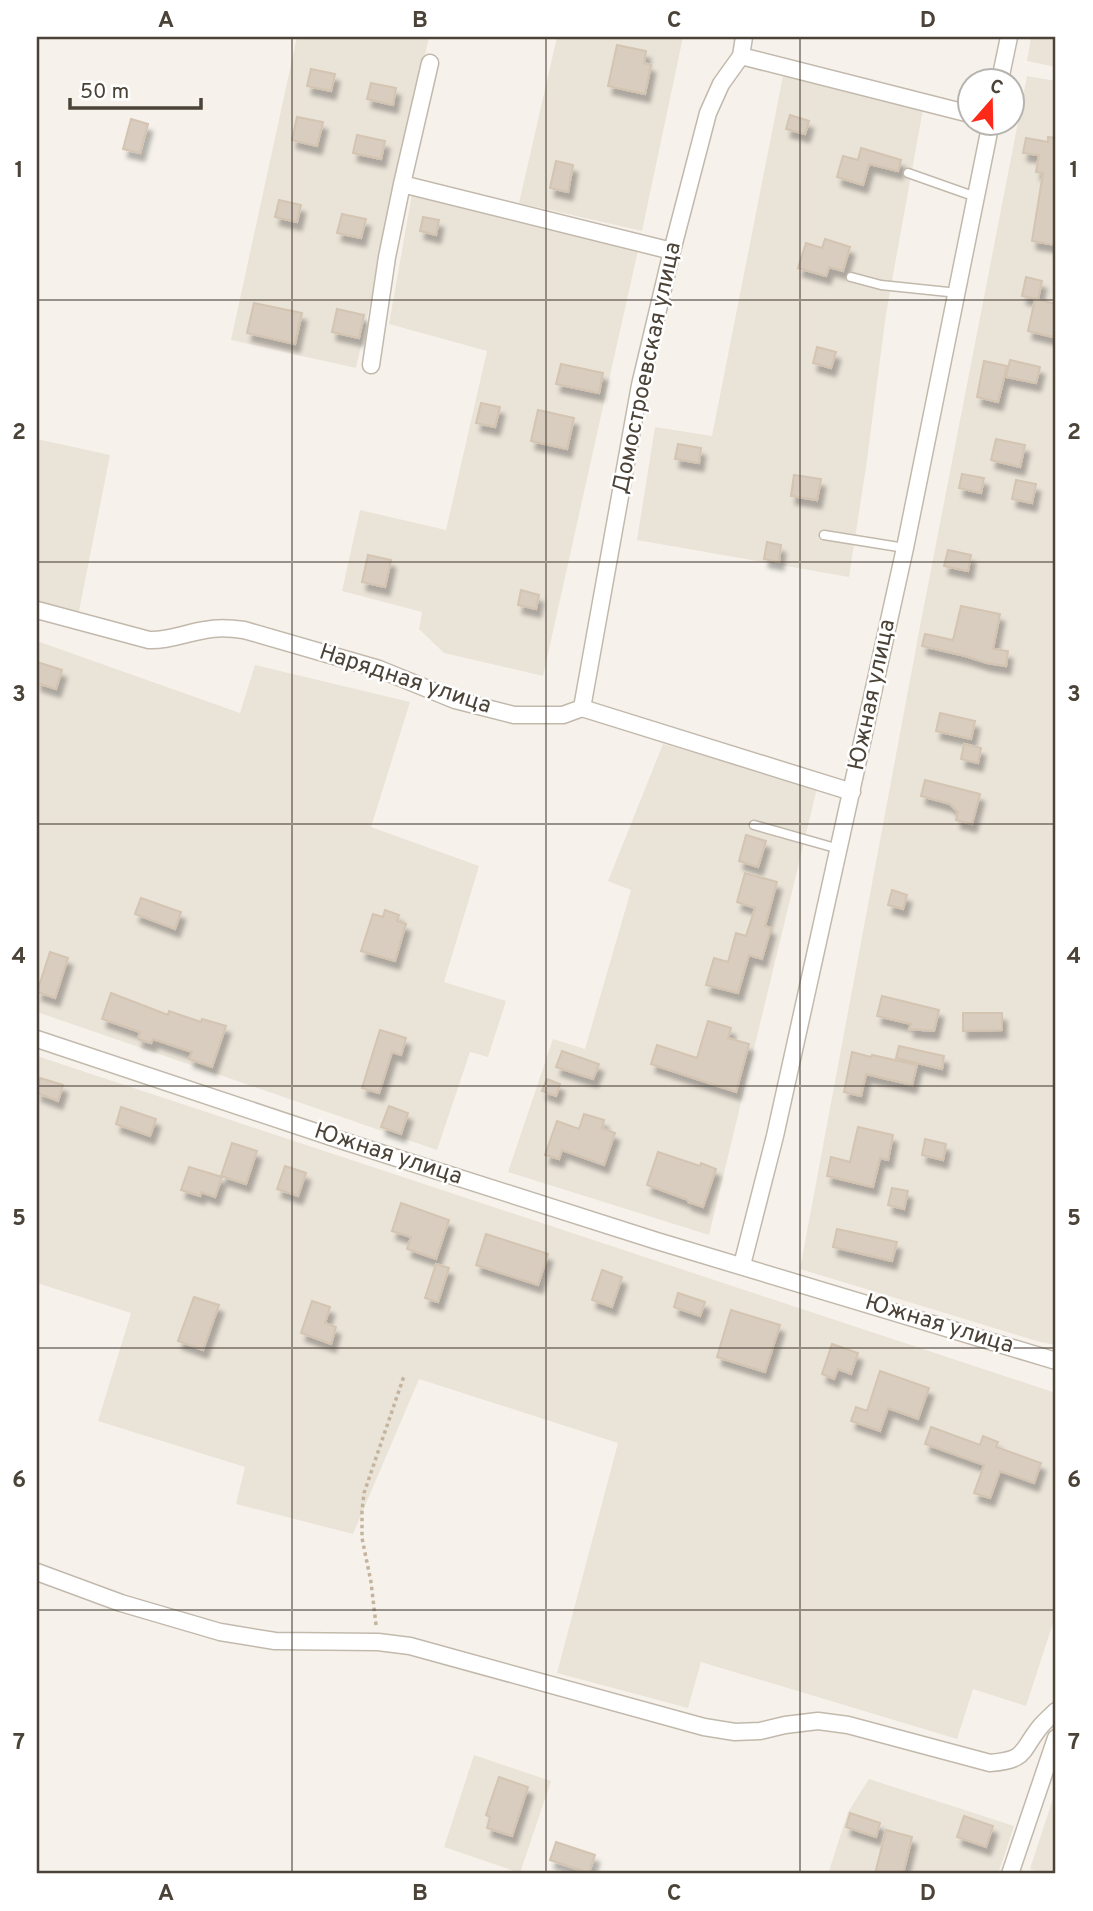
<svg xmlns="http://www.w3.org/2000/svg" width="1093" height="1911" viewBox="0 0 1093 1911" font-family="Overpass,sans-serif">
<defs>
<filter id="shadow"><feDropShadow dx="4.5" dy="8" stdDeviation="2" flood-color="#0004"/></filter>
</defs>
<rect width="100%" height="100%" fill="#f6f2eb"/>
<path fill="#eae3d8" d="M297,37h132l-73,331 -125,-28z
M557,37h126l-41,194 -123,-28z
M1031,37h25v30l-29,-6z
M783,76l140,33 -37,205 -20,153 -17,110 -212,-37 18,-113 57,9z
M1027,76l29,5v1264l-16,-3 -240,-73 121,-648z
M412,194l226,56 -95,426 -99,-23 -25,-24 3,-17 -80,-21 18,-81 86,20 41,-179 -98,-27z
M37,439l73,16 -32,161 -41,-10z
M37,641l203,72 15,-48 155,37 -39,125 108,39 -35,116 62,19 -18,56 -18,-5 -33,98 -400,-138z
M663,744l154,44 -108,447 -201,-63 45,-133 32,10 46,-159 -23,-9z
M37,1056l1019,337v221l-30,92 -53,-17 -16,50 -256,-77 -13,46 -131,-35 61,-230 -199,-64 -66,155 -117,-30 9,-37 -147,-46 33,-108 -94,-30z
M474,1755l77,26 -31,92 -76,-26z
M869,1779l145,47 -16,48h-170l20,-62z
M1056,1789v85h-9l-17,-5z"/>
<path fill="#d9cdbf" stroke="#d4c4b2" stroke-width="2" filter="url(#shadow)" d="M617,45l29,6 -2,12 7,2 -6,29 -37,-8z
M311,69l24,5 -4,17 -24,-5z
M371,83l25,5 -3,17 -26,-6z
M790,115l19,6 -4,13 -19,-5z
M297,117l26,5 -6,24 -25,-6z
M131,119l17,5 -8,29 -17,-4z
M357,135l28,6 -4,18 -28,-6z
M1048,137l8,1v107l-24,-4 11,-68 -7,-1 3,-17 -16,-2 3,-15 22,4z
M861,148l40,12 -3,11 -29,-7 -6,21 -26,-8 6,-21 15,4z
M556,161l17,4 -5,27 -18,-4z
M279,200l22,5 -4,17 -22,-5z
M342,214l24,5 -5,19 -24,-5z
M423,217l16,3 -3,15 -16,-4z
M825,239l25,8 -7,24 -14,-4 -3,9 -28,-8 8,-25 16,5z
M1026,277l16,4 -4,18 -16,-3z
M1035,299l21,5v19l-3,14 -25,-6z
M254,303l48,10 -7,31 -48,-11z
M337,309l27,6 -5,23 -27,-6z
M817,347l19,5 -5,16 -18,-5z
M1010,360l30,7 -4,16 -30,-6z
M984,361l23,5 -9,36 -21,-5z
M561,364l42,9 -4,20 -43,-9z
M481,403l19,4 -5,20 -19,-4z
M538,410l36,8 -7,31 -36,-8z
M996,439l29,6 -5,22 -29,-7z
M678,444l23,4 -2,15 -24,-4z
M962,474l22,4 -3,15 -22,-5z
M794,475l27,4 -4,21 -26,-4z
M1016,480l20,4 -4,19 -20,-4z
M767,542l14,3 -2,17 -15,-3z
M948,550l23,5 -3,16 -24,-5z
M368,555l23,5 -6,27 -23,-5z
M521,590l18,5 -3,14 -18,-4z
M961,606l39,8 -7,35 15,2 -2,15 -19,-3 -22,-7 -43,-10 3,-12 28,6z
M37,662l25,8 -6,19 -19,-6z
M940,713l35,8 -4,18 -35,-8z
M964,744l17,4 -3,15 -17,-4z
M925,780l55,14 -8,30 -16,-4 2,-8 -8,-8 -29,-8z
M746,835l20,6 -8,26 -19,-6z
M745,873l32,9 -12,44 6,2 -9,31 -13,-4 -11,38 -32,-8 8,-27 14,4 8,-29 10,3 9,-28 -18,-6z
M892,890l15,5 -4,14 -15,-4z
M141,898l40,14 -6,17 -40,-15z
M385,910l14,5 -2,6 9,3 -11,37 -34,-10 12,-37 10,3z
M50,952l18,6 -13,40 -18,-6z
M111,993l57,22 1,-4 32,11 1,-3 24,7 -14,41 -23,-8 3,-7 -39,-13 -2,4 -13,-4 2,-7 -38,-13z
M882,996l57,14 -5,21 -25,-2 2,-5 -34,-8z
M963,1013h39v17l-39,1z
M708,1021l23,7 -3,10 21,6 -13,48 -85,-28 6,-19 40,13z
M380,1030l26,8 -5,17 -9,-3 -13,41 -17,-5z
M899,1046l45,10 -2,13 -46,-11z
M562,1051l37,13 -6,15 -37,-12z
M852,1052l19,5 1,-2 45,10 -5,20 -46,-11 -5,22 -17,-4z
M40,1078l23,7 -5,16 -21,-8z
M547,1079l13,5 -4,12 -14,-5z
M389,1106l19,7 -7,21 -20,-7z
M121,1107l35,12 -6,17 -34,-12z
M584,1114l20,6 -2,8 13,5 -11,32 -42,-15 -3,9 -14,-4 12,-34 22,8z
M858,1127l35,8 -5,25 -8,-2 -7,29 -46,-11 4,-19 19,5z
M925,1139l21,5 -3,16 -21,-5z
M232,1143l25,8 -11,33 -25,-8z
M658,1152l42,14 1,-3 15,6 -13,38 -15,-5v-2l-41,-15z
M285,1166l21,7 -8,23 -21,-7z
M189,1167l33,10 -7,20 -14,-5 -1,4 -19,-6z
M892,1188l16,3 -4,18 -16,-4z
M401,1203l48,17 -13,39 -29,-10 4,-12 -19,-6z
M837,1229l60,13 -5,19 -59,-14z
M486,1234l62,20 -10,31 -62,-20z
M436,1264l13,4 -11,34 -13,-4z
M602,1270l20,7 -10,30 -20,-7z
M678,1293l27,9 -5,14 -26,-9z
M194,1297l25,8 -16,45 -25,-9z
M312,1301l18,6 -5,16 11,4 -5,17 -30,-11z
M731,1310l49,15 -15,47 -48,-15z
M832,1344l26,9 -7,21 -13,-5 -4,10 -12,-5z
M880,1371l49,17 -11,31 -30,-11 -8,23 -29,-10 5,-14 11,4z
M931,1427l49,18 3,-9 15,6 -2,5 45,16 -7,20 -34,-12 -10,27 -16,-5 10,-28 -59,-21z
M499,1777l29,10 -16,49 -25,-8 3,-11 -4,-2z
M850,1813l30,10 -4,14 -30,-10z
M964,1816l29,10 -7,21 -29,-10z
M886,1830l26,7 -9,37h-28z
M556,1842l39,13 -6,18 -39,-13z"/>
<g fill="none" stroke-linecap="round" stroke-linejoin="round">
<defs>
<path id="service" d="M908,173l68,24
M851,277l30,8 77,8
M824,535l81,13
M754,825l85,24"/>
<path id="minor" d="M741,56l229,58
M1000,80l9,-43
M402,184l270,67
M371,365l16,-108 15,-73 28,-121
M37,610l112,30c20,1 36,-7 56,-10 13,-3 26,-2 39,0l135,39 76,31 59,15h49l19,-7 270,84
M582,708l58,-323 32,-134 36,-138 13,-29 20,-28 3,-19
M37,1039l300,100 320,102 399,120
M742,1265l33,-129 130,-588 86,-426
M37,1572l84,31 99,29 55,9 103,1 32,4 294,81 31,5 25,-1 25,-6 33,-4 30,4 142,38c37,-3 30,-11 50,-36 5,-6 11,-11 16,-16
M1010,1874l46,-136"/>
</defs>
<use href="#service" stroke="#c2b9ac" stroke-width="11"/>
<use href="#minor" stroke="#c2b9ac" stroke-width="19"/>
<path stroke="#c5b49d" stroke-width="3.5" stroke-dasharray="3.5 3.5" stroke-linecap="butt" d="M376,1625l-5,-43 -9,-44v-27l2,-18 40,-117"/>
<use href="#service" stroke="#fff" stroke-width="8"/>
<use href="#minor" stroke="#fff" stroke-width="16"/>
</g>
<path fill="none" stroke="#4b4238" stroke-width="2" stroke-opacity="0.55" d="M292,37v1837M546,37v1837M800,37v1837M37,300h1019M37,562h1019M37,824h1019M37,1086h1019M37,1348h1019M37,1610h1019"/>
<g text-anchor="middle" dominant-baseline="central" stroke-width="5" stroke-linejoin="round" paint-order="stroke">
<g font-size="23" fill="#4b4238" stroke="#fff">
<text transform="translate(648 368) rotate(-78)">Домостроевская улица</text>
<text transform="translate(405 680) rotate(18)">Нарядная улица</text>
<text transform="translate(873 695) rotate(-78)">Южная улица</text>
<text transform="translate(388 1155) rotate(18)">Южная улица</text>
<text transform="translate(939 1325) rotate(17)">Южная улица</text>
</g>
</g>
<rect width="1093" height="1911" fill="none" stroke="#ffffff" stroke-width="77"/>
<g transform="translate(991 102) rotate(20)"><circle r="33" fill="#ffffff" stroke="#b7b3af" stroke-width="2"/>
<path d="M0-5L12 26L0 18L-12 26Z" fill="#ff2919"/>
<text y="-10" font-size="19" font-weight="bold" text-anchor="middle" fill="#4b4238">С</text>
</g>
<path d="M70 98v10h131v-10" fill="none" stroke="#4b4238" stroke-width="3.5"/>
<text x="80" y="98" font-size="21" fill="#4b4238" stroke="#ffffff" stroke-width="5" paint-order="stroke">50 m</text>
<rect x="38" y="38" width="1016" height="1834" fill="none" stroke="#4b4238" stroke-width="2.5"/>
<g font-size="23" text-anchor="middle" font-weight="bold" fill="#4b4238">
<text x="166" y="27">A</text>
<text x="420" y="27">B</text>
<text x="674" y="27">C</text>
<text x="928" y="27">D</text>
<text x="19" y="177">1</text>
<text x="1074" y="177">1</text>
<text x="19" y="439">2</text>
<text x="1074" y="439">2</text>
<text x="19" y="701">3</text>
<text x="1074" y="701">3</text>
<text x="19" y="963">4</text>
<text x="1074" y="963">4</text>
<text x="19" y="1225">5</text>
<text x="1074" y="1225">5</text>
<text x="19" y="1487">6</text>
<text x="1074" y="1487">6</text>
<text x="19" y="1749">7</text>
<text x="1074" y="1749">7</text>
<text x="166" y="1900">A</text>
<text x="420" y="1900">B</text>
<text x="674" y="1900">C</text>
<text x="928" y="1900">D</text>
</g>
</svg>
